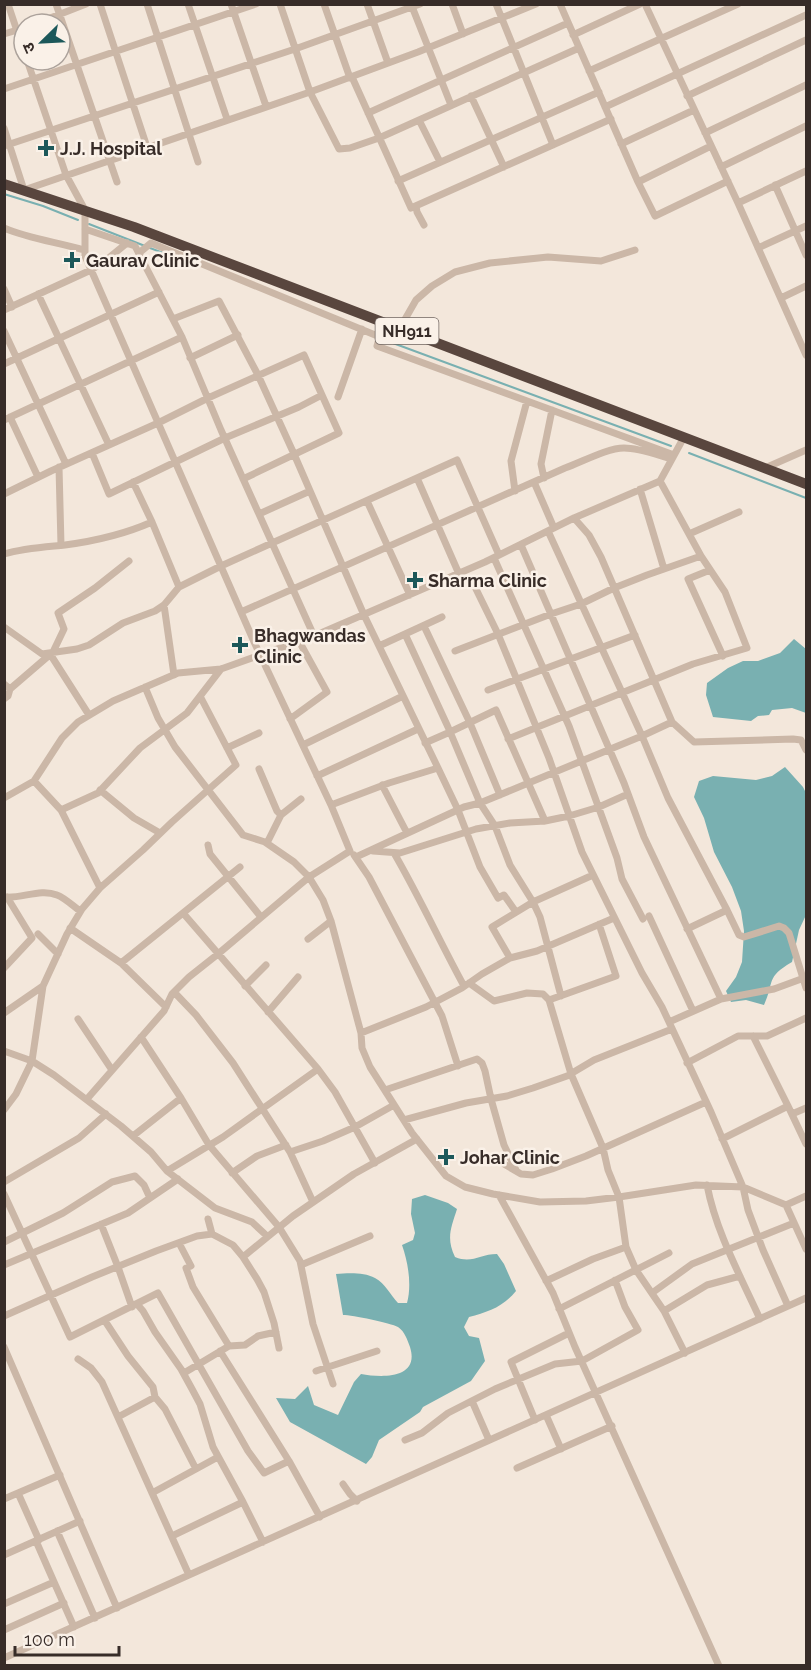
<svg xmlns="http://www.w3.org/2000/svg" width="811" height="1670" viewBox="0 0 811 1670" font-family="Raleway,'Noto Sans Devanagari',sans-serif">
<rect width="100%" height="100%" fill="#f3e7db"/>
<path fill="#79b0b1" d="M794,639l12,10v64l-14,-5 -20,2 -3,5 -11,1 -7,5 -38,-4 -7,-22 1,-12 21,-15 15,-7h15l22,-8z
M785,767l18,20 3,6v122l-7,15 -7,32c-27,16 -17,19 -28,43l-18,-5 -15,2 -5,-11 10,-14 6,-15 2,-31 -3,-20 -9,-24 -18,-35 -10,-34 -10,-21 5,-16 14,-5 43,4 16,-4z
M425,1195l23,8 9,6c-6,19 -11,29 -2,48 17,7 25,-3 42,-3l7,10 12,27c-13,16 -28,21 -47,26l-5,10 5,9 10,2 6,23 -14,20 -48,26 -3,5 -41,28 -7,17 -6,7 -76,-42 -14,-24 19,1 13,-13 6,19 24,10 16,-33 7,-8c21,4 59,5 49,-27 -3,-8 -5,-15 -12,-20 -7,-4 -46,-12 -55,-12l-7,-41c12,-1 28,-2 39,4 10,5 16,18 23,25h9c5,-18 1,-41 -5,-58l11,-5 2,-7 -4,-19 1,-15z"/>
<g fill="none" stroke-linecap="round" stroke-linejoin="round">
<path stroke="#79b0b1" stroke-width="2" d="M4,194l39,12 35,14
M89,224l56,22
M150,248l48,18
M382,339l289,107
M689,453l117,45"/>
<path stroke="#cbb7a7" stroke-width="7" d="M8,4l16,48
M56,4l61,178
M100,4l47,143
M147,4l51,158
M188,4l39,115
M231,4l35,102
M280,4l30,88 29,57 11,-1 29,-10 200,-90
M324,4l26,74
M367,4l21,59
M411,4l40,101
M452,4l11,30
M496,4l57,141
M560,4l78,178 17,34 73,-35
M645,4l93,199 68,152
M35,24l51,-20
M4,34l20,-6
M573,35l67,-31
M27,60l39,115 19,35v46l170,388 76,161 19,46 -41,26 -91,77 -29,23 -17,17 -8,17 -77,88
M589,71l149,-67
M352,77l59,131 200,-89
M4,89l252,-85
M471,96l33,71
M687,96l119,-56
M605,107l201,-92
M368,113l200,-90
M419,120l21,42
M4,128l20,62 286,-98 108,-40 118,-48
M705,133l101,-48
M621,144l73,-34
M4,146l291,-97 125,-45
M721,167l85,-41
M398,181l201,-89
M638,182l73,-36
M775,185l31,70
M738,203l68,-32
M416,206l1,6 7,13
M4,228c26,11 53,14 80,22
M85,229l50,17 47,91 39,93 93,206
M758,248l48,-22
M139,253l12,-10 229,94
M4,289l8,18
M38,294l71,151
M781,298l25,-12
M4,310l87,-40 14,-9 22,-18
M173,319l46,-18 39,74 36,79 70,161 74,153 -49,15 -58,22
M384,322l-7,24 297,109
M400,328l16,-28 16,-14 23,-14 35,-9 58,-6 53,4 34,-11
M4,331l62,133
M190,358l48,-23
M4,364l155,-72
M338,397l24,-68
M10,417l28,60
M4,420l178,-83
M92,453l17,41 116,-56 74,-31 23,-12
M59,467l2,78
M765,468l41,-18
M417,478l42,96
M544,478l-3,-14 11,-54
M133,482l19,40 27,65
M534,482l20,46
M640,489l24,80
M515,491l-4,-30 16,-60
M4,494l47,-23 107,-48 50,-25 96,-43 35,78 -96,46
M367,501l43,94
M259,514l51,-23
M548,531l94,205 26,62 59,112 -40,19
M689,534l50,-22
M521,545l103,238 20,54 77,162 -52,23
M4,554c20,-6 41,-7 61,-9 30,-4 60,-11 87,-23
M494,558l75,168 48,132 5,21 21,40
M710,570l-22,9 35,77
M475,587l23,47 51,124 33,94 60,121 20,34 49,105 32,75 5,23 15,40 25,56
M164,605l10,70
M241,612l324,-144c17,-6 42,-20 59,-20 16,0 33,7 48,11
M424,626l46,97 30,72
M4,627l38,27 35,-5 12,-4 34,-22 32,-12 9,-6 15,-18 42,-21 236,-106 42,95
M405,634l43,93 32,76 162,-67 30,-14 -71,-165 -12,-22 -15,-17
M379,646l63,-29
M455,651l96,-37 30,-10 33,-16 33,-13 54,-19
M53,652l-1,5 37,58
M4,684l6,5 43,-37 11,-23 -6,-16 37,-25 34,-27
M145,687l13,31 17,29 68,88 22,7 29,20 15,15 14,23 8,21 30,112 1,15 8,19 42,66 34,43 19,11 28,7 47,8 46,-1 33,-4 77,-12 47,2 43,18 20,44
M488,690l147,-55
M4,699l4,-3 2,-7
M290,719l37,-27 -28,-51
M672,722l22,20 99,-3 8,1 5,10
M508,739l185,-75 54,-16 -22,-56 -24,-36 -41,-75
M425,743l25,-11 46,-22 49,111
M303,745l100,-49
M227,748l32,-15
M438,768l20,42 22,57 18,31 6,-3 12,17
M259,769l18,42 4,4 -14,28
M317,776l101,-47
M34,781l27,29 39,78
M382,785l25,48
M100,790l34,28 26,15
M4,798l30,-17 28,-43 16,-16 35,-21 65,-28 43,-4 93,-33 171,-74 89,-44 86,-37 24,-44
M61,810l37,-17 42,-45 47,-35 34,-44
M281,815l20,-16
M208,845l2,9 51,63
M373,851l27,2 76,-24 34,-6 35,-2 24,-5 30,-9 29,-13
M394,853c25,43 46,89 70,133
M354,855l15,22 73,139 16,50
M356,857l108,-50 16,-4 15,23 15,39 23,37 7,15 21,79
M4,897c18,2 36,-9 53,-2 8,3 16,11 23,16
M727,910l12,25 5,2 35,-11 5,2 5,5 17,55
M183,913l135,156 17,23 40,71
M649,916l44,95
M599,924l17,52 -67,24 22,74 32,74 5,22 11,27 7,50
M70,928l51,35 45,44
M38,934l20,20
M308,939l23,-18
M510,958l-18,-31 41,-25 60,-27
M121,963l119,-96
M4,968l28,-30 -25,-41
M469,983l25,18 33,-8 16,1 6,6
M245,986l21,-21
M174,992l22,23 37,48 57,89 23,50
M721,999l53,-10 30,-11
M268,1012l30,-35
M4,1013l39,-27 24,-52 15,-25 18,-21 43,-38 29,-28 64,-57 -36,-69
M78,1019l34,51
M361,1033l65,-26 36,-19 20,-14 28,-16 27,-7 77,-33
M4,1051l28,10 22,14 67,51 30,26 16,19 48,37 37,14 15,14
M687,1063l51,-27h29l39,-18
M385,1090l92,-31 5,4 3,8 6,28 13,46 12,25
M181,1098l28,47 70,82 21,34 13,63 20,60
M788,1106l18,38
M4,1110l12,-16 16,-33 11,-75
M792,1114l14,-6
M404,1120l62,-17 41,-7 26,-8 34,-12 27,-16 78,-31
M133,1136l48,-38 -40,-61
M722,1139l66,-33 -35,-70
M290,1152l33,-11 32,-14 39,-22
M504,1164l17,10 12,1 19,-6 34,-13 120,-54
M167,1171l56,-34 95,-68
M232,1173l25,-17 29,-11
M4,1182l75,-44 27,-24
M707,1185c9,47 33,90 53,134
M4,1194l66,143 88,-44 90,158 16,22 25,-12 31,56
M499,1195l54,98 22,54 144,319
M786,1205l20,-9
M208,1219l4,15
M101,1224l17,43 14,40
M4,1242l59,-29 49,-31 23,-6 9,9 6,13
M179,1243l12,23
M243,1257l50,-41 61,-42 63,-35
M4,1265l124,-52 50,-34
M301,1265l69,-29
M546,1281l47,-22 33,-12 10,23 28,41
M652,1293l40,-29 102,-41
M137,1304l6,7 12,21 26,37 11,20 8,15 13,43 30,55 20,40
M559,1309l110,-56
M4,1316l88,-39 64,-26 41,-15 15,-2 21,11 10,12 14,22 7,13 10,31 5,25
M105,1321l23,35 25,31 2,10
M229,1346l16,-1 13,-9 18,-4
M4,1347l113,261
M220,1351l69,110
M685,1353l-21,-42 43,-26 33,-9
M78,1359l13,9 11,14 87,193
M316,1371l61,-20
M184,1373l45,-27 -36,-59 -7,-19
M472,1401l17,39
M546,1415l15,34
M118,1417l37,-20 10,12 31,60
M535,1420l-24,-58 58,-29
M405,1440l17,-7 26,-20 47,-24 60,-25 27,-3 56,-31 -13,-23 -10,-27
M517,1468l95,-42
M343,1484l7,10 7,7
M18,1493l21,47
M152,1493l66,-36
M4,1499l56,-24
M57,1531l38,87
M172,1536l71,-34
M4,1555l76,-34
M54,1582l20,45
M4,1604l50,-22 -18,-41
M4,1630l60,-27
M4,1658l802,-360"/>
<path stroke="#59463e" stroke-width="10" d="M4,184l130,43 672,257"/>
</g>
<g fill="#1c585a" stroke="#faf1e8" stroke-width="2">
<path d="M43 139h6v6h6v6h-6v6h-6v-6h-6v-6h6z"/>
<path d="M69 251h6v6h6v6h-6v6h-6v-6h-6v-6h6z"/>
<path d="M412 571h6v6h6v6h-6v6h-6v-6h-6v-6h6z"/>
<path d="M237 636h6v6h6v6h-6v6h-6v-6h-6v-6h6z"/>
<path d="M443 1148h6v6h6v6h-6v6h-6v-6h-6v-6h6z"/>
</g>
<g text-anchor="middle" dominant-baseline="central" stroke-width="5" stroke-linejoin="round" paint-order="stroke">
<rect fill="#faf1e8" stroke="#726762" stroke-width="1.5" x="375.5" y="318" width="63" height="26" rx="4.5"/>
<g font-size="16" font-weight="bold" fill="#372c28">
<text x="407" y="331">NH911</text>
</g>
<g font-size="18" font-weight="bold" fill="#372c28" stroke="#faf1e8" text-anchor="start">
<text x="60" y="148">J.J. Hospital</text>
<text x="86" y="260">Gaurav Clinic</text>
<text x="428" y="580">Sharma Clinic</text>
<text x="254" y="635">Bhagwandas<tspan x="254" dy="21">Clinic</tspan></text>
<text x="460" y="1157">Johar Clinic</text>
</g>
</g>
<rect width="811" height="1670" fill="none" stroke="#372c28" stroke-width="12"/>
<g transform="translate(42 42) rotate(246)"><circle r="28" fill="#faf1e8" stroke="#aca29b" stroke-width="1.5"/>
<path d="M0-4.5L10 22L0 15L-10 22Z" fill="#1c585a"/>
<text y="-9" font-size="16" font-weight="bold" text-anchor="middle" fill="#372c28">उ</text>
</g>
<path d="M15 1646v9h104v-9" fill="none" stroke="#372c28" stroke-width="3"/>
<text x="24" y="1646" font-size="18" fill="#372c28" stroke="#faf1e8" stroke-width="4.5" paint-order="stroke">100 m</text>
</svg>
